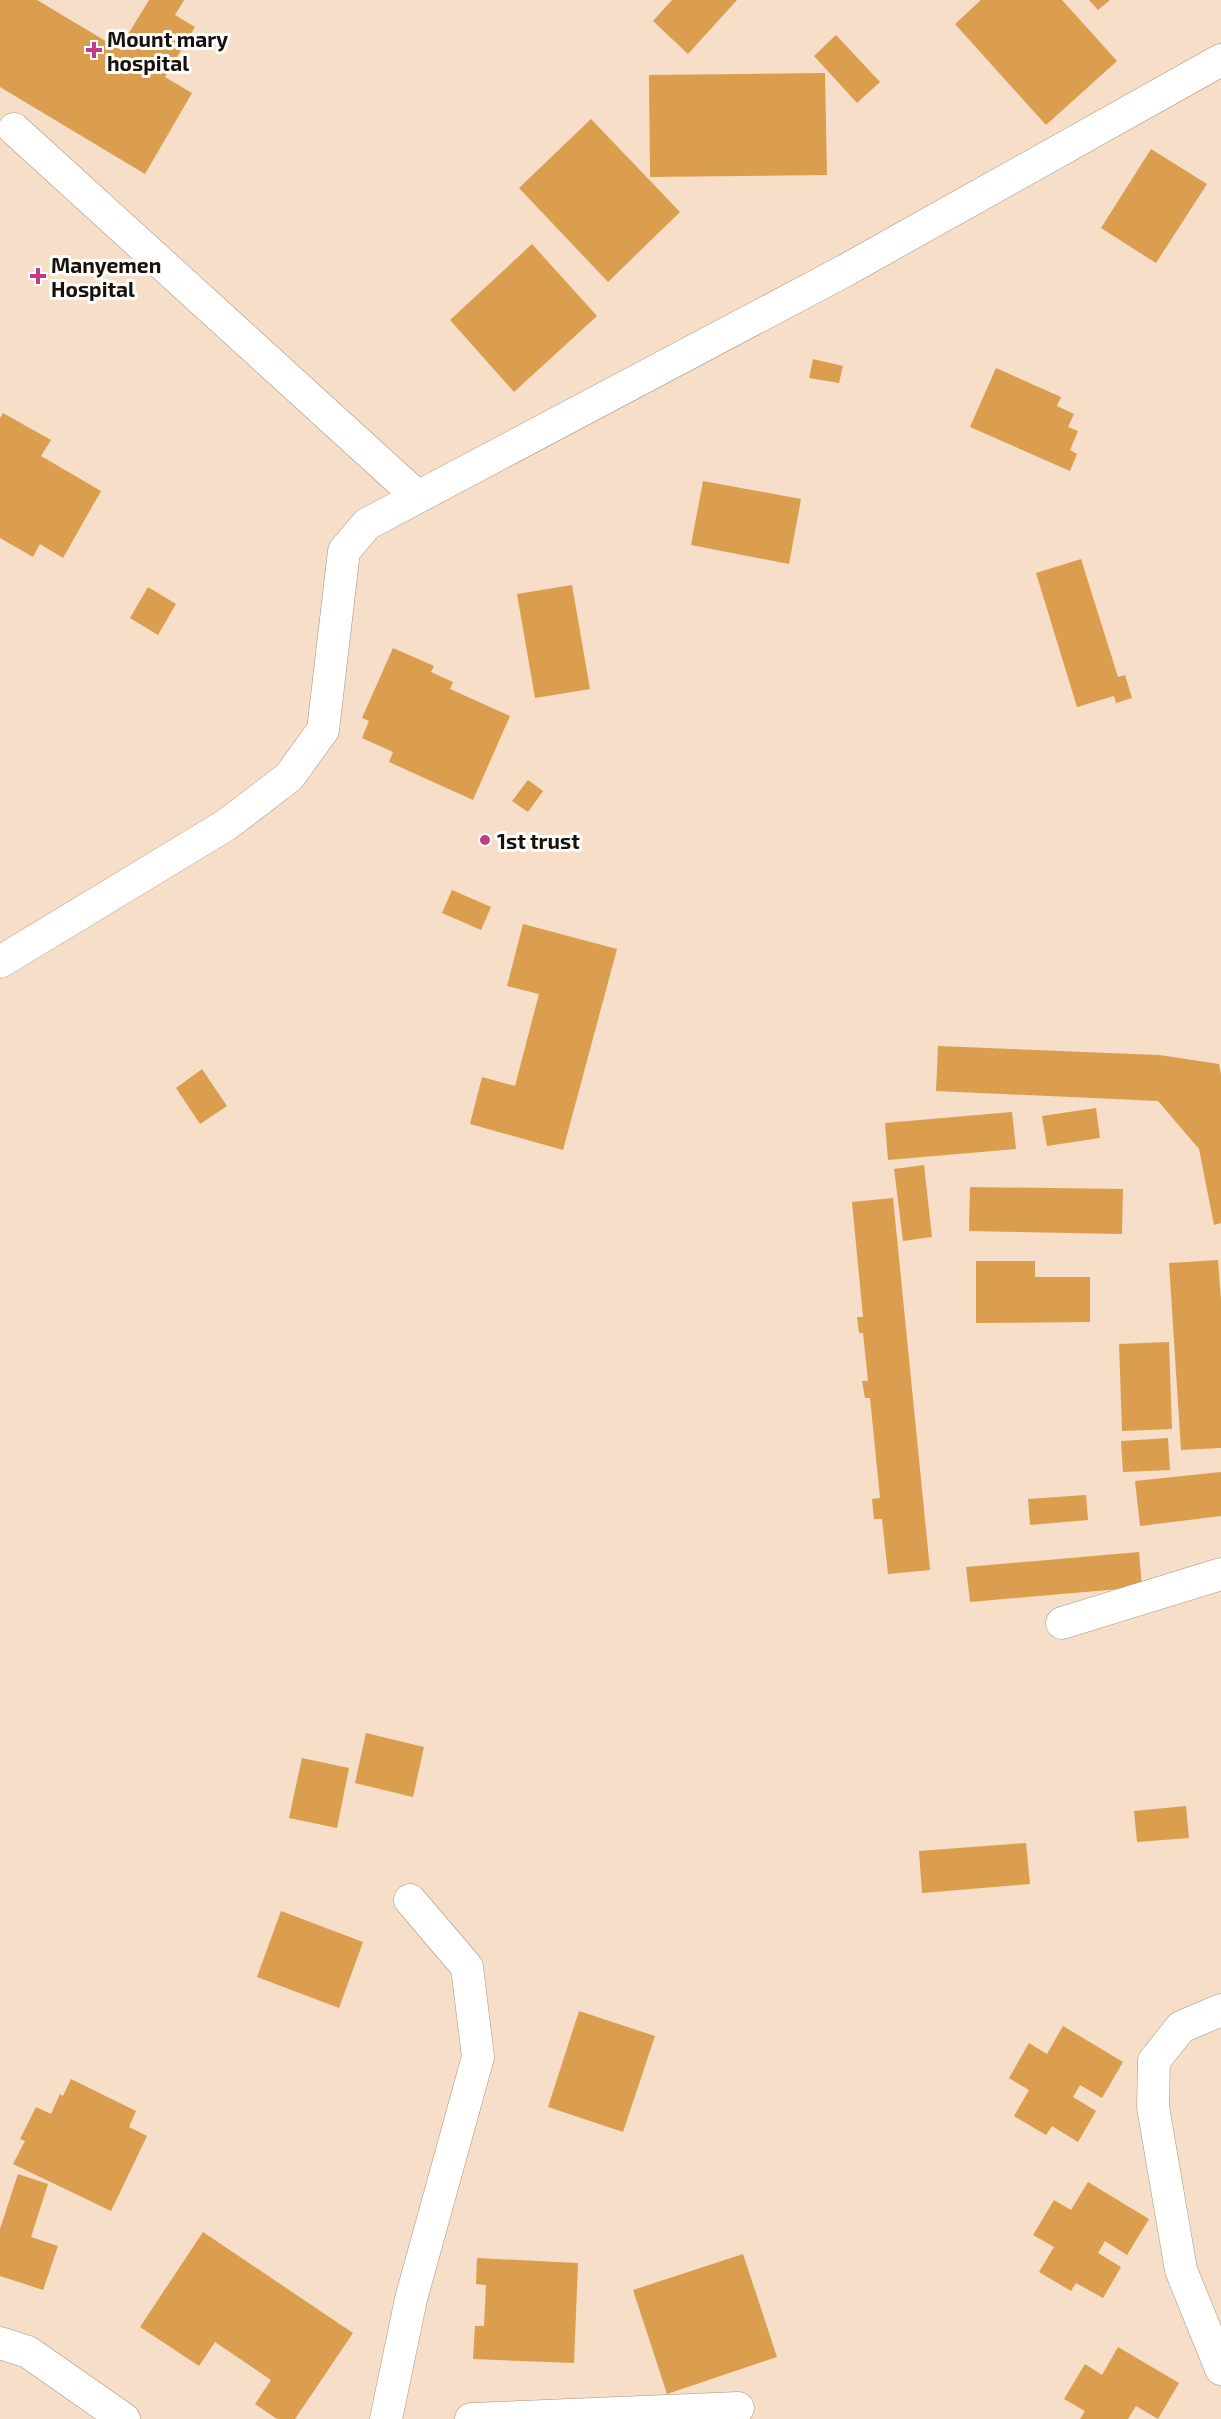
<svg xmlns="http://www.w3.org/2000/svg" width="1221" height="2419" viewBox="0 0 1221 2419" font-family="'Exo 2',sans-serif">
<rect width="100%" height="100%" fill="#f6dec9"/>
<path fill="#da9e4e" d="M0,0h37l82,49 30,-49h35l-9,15 20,12 -30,50 27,16 -47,81 -145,-87z
M672,0h65l-49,54 -35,-33z
M981,0h81l55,61 -71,64 -91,-101z
M1089,0h21l-12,10z
M836,35l44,47 -23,21 -43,-47z
M825,73l2,102 -177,2 -1,-102z
M591,119l89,93 -72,70 -89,-94z
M1151,149l56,35 -51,79 -55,-35z
M532,244l65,72 -83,76 -64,-72z
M813,359l30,7 -4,17 -30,-5z
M996,368l65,29 -4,9 17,8 -6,13 10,4 -8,19 7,4 -7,17 -100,-44z
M3,413l48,27 -10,16 60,35 -38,67 -23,-14 -7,13 -33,-19v-120z
M703,481l98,18 -12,65 -98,-19z
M1081,559l37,118 7,-2 7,23 -16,5 -2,-7 -37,11 -41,-134z
M572,585l18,104 -55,9 -18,-104z
M148,587l28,17 -18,31 -28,-17z
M393,648l41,18 -3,6 22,10 -3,7 60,27 -37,84 -84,-38 4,-10 -31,-14 7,-17 -7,-3z
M528,780l15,11 -15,21 -16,-11z
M452,890l39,17 -10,23 -39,-17z
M523,924l94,25 -54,201 -93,-26 12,-47 33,9 24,-92 -32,-8z
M938,1046l221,9 60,9 2,11v148l-7,2 -15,-76 -41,-48 -222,-10z
M202,1069l25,37 -27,18 -24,-36z
M1096,1108l4,30 -53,8 -5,-30z
M1012,1112l4,37 -128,11 -3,-37z
M924,1165l8,72 -29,4 -9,-72z
M970,1187l153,2 -1,45 -153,-3z
M893,1198l37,372 -42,4 -6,-55h-8l-2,-20 8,-1 -10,-100h-5l-3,-17h6l-5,-48h-4l-2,-16h6l-11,-115z
M1218,1260l3,40v148l-40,2 -12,-187z
M976,1261h59v16h55v45l-114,1z
M1169,1342l3,87 -50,2 -3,-87z
M1168,1438l2,32 -47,2 -2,-31z
M1221,1472v44l-81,10 -5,-45z
M1086,1495l2,25 -58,5 -2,-26z
M1139,1552l3,35 -172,15 -4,-35z
M366,1733l58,14 -11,50 -58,-14z
M302,1758l47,10 -12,60 -48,-10z
M1186,1806l3,32 -52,4 -3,-31z
M1026,1843l4,41 -108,9 -3,-42z
M281,1911l82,31 -24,66 -82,-31z
M579,2011l76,25 -32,96 -75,-25z
M1063,2026l60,36 -21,36 -22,-13 -7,12 23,14 -18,31 -26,-16 -6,9 -32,-19 15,-26 -20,-12 20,-35 18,11z
M71,2079l65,32 -7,16 18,9 -36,75 -98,-47 12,-23 -5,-2 16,-32 15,7 9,-20 3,2z
M18,2174l30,10 -17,53 27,9 -15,44 -43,-14v-47z
M1088,2182l61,37 -22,36 -22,-14 -7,12 23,14 -18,31 -27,-15 -5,8 -32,-19 15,-25 -21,-12 21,-35 17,10z
M203,2232l150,101 -58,86h-18l-22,-15 16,-24 -56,-38 -16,24 -59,-39z
M743,2254l34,103 -110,37 -34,-104z
M477,2258l101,5 -4,100 -101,-4 2,-33h9l2,-41 -10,-1z
M1118,2347l61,36 -21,36 -22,-13 -8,13h-48l5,-8 -21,-12 21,-35 17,11z"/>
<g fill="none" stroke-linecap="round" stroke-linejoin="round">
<defs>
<path id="minor" d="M14,129l404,368
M0,962l226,-137 63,-48 34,-47 21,-179 23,-27 479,-254 375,-210
M1062,1623l159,-49
M1221,2010l-40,17 -27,34 -1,46 28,163 40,99
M0,2343l28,9 96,67
M386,2419l25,-120 67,-242 -11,-90 -57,-67
M471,2419l267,-11"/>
</defs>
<use href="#minor" stroke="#a9937f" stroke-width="33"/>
<use href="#minor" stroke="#fff" stroke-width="32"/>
</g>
<g fill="#c13e84" stroke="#fff" stroke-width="2">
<path d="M91 41h6v6h6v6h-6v6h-6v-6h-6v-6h6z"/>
<path d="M35 267h6v6h6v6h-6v6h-6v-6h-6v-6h6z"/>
<circle cx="485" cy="840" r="6"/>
</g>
<g text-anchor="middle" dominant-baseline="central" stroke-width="6" stroke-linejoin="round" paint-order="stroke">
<g font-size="21" font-weight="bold" fill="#19110a" stroke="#fff" text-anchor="start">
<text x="107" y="38">Mount mary<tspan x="107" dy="24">hospital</tspan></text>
<text x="51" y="264">Manyemen<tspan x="51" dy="24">Hospital</tspan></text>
<text x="497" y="840">1st trust</text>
</g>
</g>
</svg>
